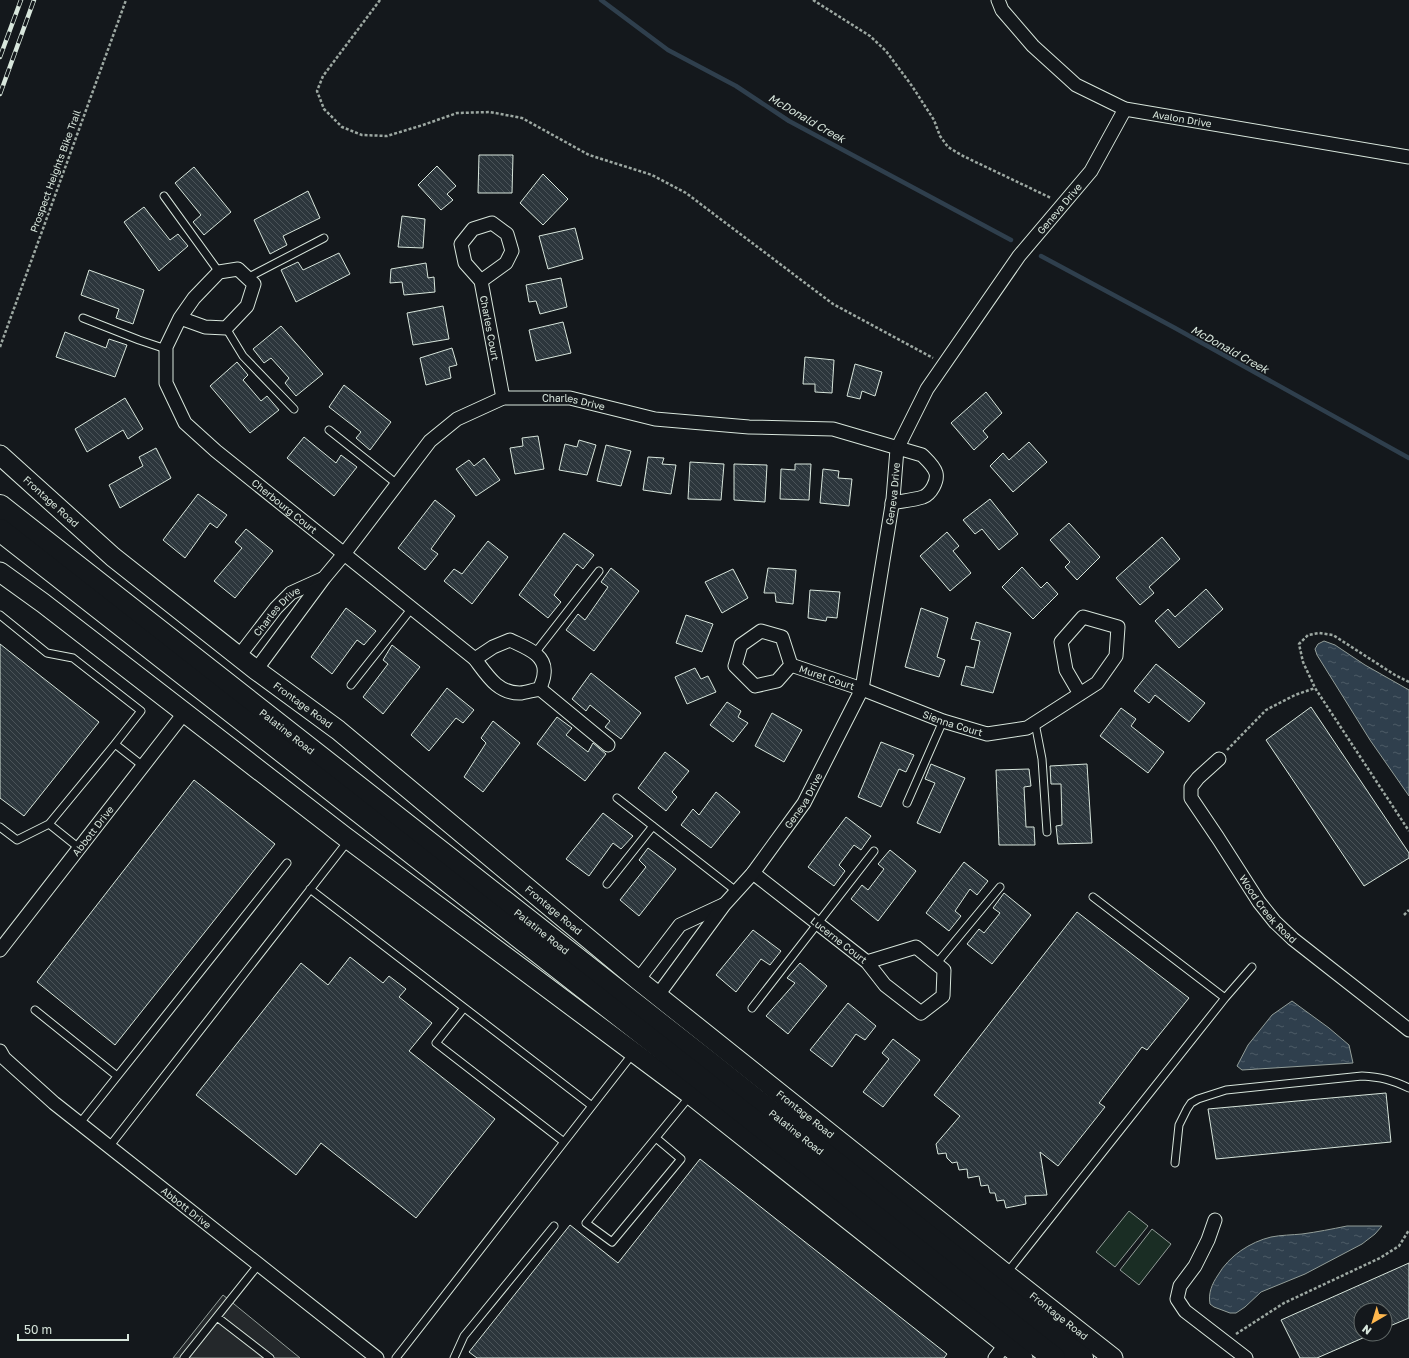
<svg xmlns="http://www.w3.org/2000/svg" width="1409" height="1358" viewBox="0 0 1409 1358" font-family="'Golos Text',sans-serif">
<defs>
<pattern id="water-ripples" width="26" height="14" patternUnits="userSpaceOnUse"><rect width="26" height="14" fill="#2f3f4d"/><path d="M2 4q2-2 4 0t4 0M15 11q2-2 4 0t4 0" fill="none" stroke="#4c5b66"/></pattern>
<pattern id="building-back-hatch" width="6" height="6" patternUnits="userSpaceOnUse"><rect width="6" height="6" fill="#2c363c"/><path d="M-1 5l2 2M0 0l6 6M5-1l2 2" fill="none" stroke="#4a5358"/></pattern>
</defs>
<rect width="100%" height="100%" fill="#14181c"/>
<path fill="#1a2d24" stroke="#939e99" d="M1129,1211l19,15 -33,41 -19,-15z
M1152,1229l19,15 -32,41 -19,-15z"/>
<path fill="#24282b" stroke="#939e99" d="M223,1295l77,63h-127z"/>
<path fill="url(#water-ripples)" stroke="#939e99" d="M1324,641l11,4 30,20 44,25v106l-39,-56 -53,-85 -2,-6 3,-5z
M1292,1001l37,27 20,17 4,18 -111,7 -5,-4 11,-21 24,-30z
M1347,1226h35l-7,8 -13,10 -57,30 -44,18 -16,15 -9,6h-6l-16,-6 -4,-3c-2,-11 2,-20 8,-29 11,-19 32,-33 53,-38 10,-2 21,-2 31,-3 15,-2 30,-5 45,-8z"/>
<g fill="none" stroke-linecap="round" stroke-linejoin="round">
<path stroke="#2f3f4d" stroke-width="4.5" d="M601,0l67,50 68,36 53,35 222,119
M1041,256l134,72 234,130"/>
</g>
<path fill="url(#building-back-hatch)" stroke="#d8e6dc" d="M479,155h34l-1,38h-34z
M437,166l19,20 -9,8 6,6 -12,10 -23,-25z
M194,167l37,45 -27,23 -11,-13 8,-7 -26,-32z
M543,174l25,25 -25,26 -23,-22z
M308,191l12,27 -37,18 4,9 -17,9 -16,-34z
M144,207l26,33 8,-6 10,12 -29,25 -35,-49z
M402,216l23,3 -2,29 -25,-1z
M575,228l8,31 -35,10 -9,-33z
M339,253l11,21 -54,28 -15,-32 17,-8 5,8z
M426,263l2,15 6,-1 1,15 -31,3 -2,-13 -12,1 1,-14z
M89,270l55,20 -11,34 -17,-6 3,-9 -38,-14z
M561,278l6,29 -27,7 -4,-13 -7,1 -3,-17z
M443,306l6,33 -36,6 -6,-32z
M563,322l8,31 -35,8 -7,-31z
M281,326l42,48 -27,22 -11,-13 4,-5 -18,-20 -7,5 -11,-14z
M65,332l41,16 3,-9 18,6 -12,32 -59,-20z
M452,348l5,17 -8,2 2,11 -25,7 -6,-27z
M805,357l29,3 -2,33 -17,-1v-8h-12z
M237,362l11,13 -5,5 18,21 6,-5 12,14 -29,23 -40,-47z
M855,364l27,8 -7,24 -13,-5 -2,8 -13,-3z
M344,385l47,37 -21,28 -14,-12 5,-6 -32,-25z
M986,392l16,21 -19,18 5,6 -14,13 -23,-27z
M125,398l18,31 -15,10 -5,-9 -36,22 -12,-23z
M538,436l6,33 -29,5 -5,-26 13,-2 -1,-8z
M304,437l32,26 5,-8 16,12 -23,29 -47,-38z
M579,440l17,5 -9,30 -28,-5 6,-26 12,3z
M1029,442l18,20 -34,30 -23,-26 13,-13 6,7z
M606,445l25,6 -10,35 -24,-5z
M156,448l15,30 -51,30 -11,-23 34,-19 -4,-9z
M648,457l16,1 -2,6 14,1 -5,29 -28,-4z
M484,458l16,22 -24,16 -20,-27 13,-9 5,6z
M690,462l34,2 -3,36 -33,-1z
M734,464l33,1 -2,37 -31,-2z
M795,464h16l-2,36 -29,-1 1,-30 14,1z
M823,469l16,2 -1,7 14,1 -3,27 -29,-3z
M198,494l29,21 -10,13 -7,-5 -25,35 -22,-18z
M990,499l28,35 -19,16 -17,-21 -7,5 -12,-14z
M435,500l20,16 -24,33 7,5 -13,16 -27,-22z
M1069,523l31,34 -23,23 -12,-13 5,-5 -20,-22z
M246,529l27,22 -38,47 -21,-17 28,-33 -7,-6z
M947,532l12,14 -6,5 18,22 -21,18 -30,-35z
M564,533l30,22 -11,14 -6,-5 -23,31 7,7 -13,16 -29,-23z
M1162,537l18,22 -31,28 5,6 -14,12 -24,-27z
M488,541l20,16 -36,47 -28,-23 10,-12 8,5z
M1022,567l19,21 6,-6 11,12 -25,25 -31,-32z
M611,568l28,23 -45,60 -28,-21 12,-16 7,6 23,-33 -7,-5z
M768,568l28,2 -3,34 -17,-2 -1,-9h-11z
M733,569l15,29 -26,15 -17,-31z
M1206,589l17,20 -44,39 -24,-27 13,-12 7,8z
M810,590l30,2 -3,26 -10,-1 -1,4 -18,-3z
M346,608l30,23 -12,14 -7,-5 -25,34 -21,-17z
M921,608l27,10 -11,39 8,3 -6,17 -34,-10z
M686,615l27,9 -11,28 -26,-9z
M976,622l35,11 -18,60 -32,-8 5,-19 8,2 6,-27 -9,-2z
M0,644l99,78 -75,94 -24,-18z
M392,645l28,22 -37,47 -20,-17 25,-33 -5,-4z
M1156,664l49,39 -16,19 -34,-27 -6,8 -15,-12z
M695,668l6,11 7,-3 8,16 -29,12 -12,-27z
M591,673l50,40 -20,26 -16,-12 5,-6 -20,-16 -4,6 -14,-12z
M447,688l27,22 -11,13 -7,-5 -27,33 -18,-16z
M727,702l14,9 -3,6 10,6 -15,19 -23,-17z
M1311,707l98,146v5l-45,28 -98,-146z
M1121,708l15,11 -5,7 33,26 -16,21 -48,-37z
M772,713l30,17 -18,32 -29,-16z
M557,717l15,11 -6,7 22,17 5,-9 13,11 -21,27 -48,-37z
M493,721l27,22 -37,49 -19,-15 22,-34 -5,-5z
M881,742l33,13 -8,17 -7,-3 -18,38 -23,-10z
M665,752l24,19 -17,21 5,5 -11,14 -28,-23z
M931,764l34,14 -25,55 -23,-10 18,-40 -10,-4z
M1087,764l5,79 -34,1 -2,-18 6,-1 -1,-41h-10l-1,-18z
M1029,769l2,17 -7,1 2,40h8l1,18h-36l-3,-75z
M194,780l81,64 -160,201 -78,-63z
M716,792l24,20 -29,36 -30,-23 12,-16 6,6z
M603,813l30,23 -12,13 -8,-6 -24,33 -23,-17z
M846,817l25,19 -10,14 -7,-5 -15,20 6,6 -11,15 -26,-19z
M648,848l28,21 -37,47 -19,-16 26,-33 -7,-7z
M890,850l26,21 -38,50 -27,-22 11,-14 6,5 16,-21 -6,-5z
M964,862l24,19 -11,14 -7,-6 -15,22 6,5 -12,15 -23,-18z
M1004,893l27,22 -39,49 -25,-20 12,-15 5,4 16,-20 -7,-5z
M1077,912l112,86 -42,52 -5,-3 -43,56 6,4 -47,59 -18,-14 7,43 -22,1 1,8 -20,4 -2,-8 -7,1 -2,-8h-5l-2,-8 -7,1 -2,-10 -11,2 -1,-9 -8,1 -2,-8 -5,1 -5,-5 -1,-5 -8,1 -2,-10 24,-28 -26,-21z
M753,930l28,21 -11,14 -9,-6 -25,33 -20,-17z
M350,957l33,26 6,-7 17,13 -7,8 33,26 -23,28 86,68 -79,99 -95,-75 -25,32 -100,-80 105,-132 27,22z
M800,963l27,23 -39,48 -22,-18 29,-33 -8,-5z
M848,1003l28,23 -11,14 -9,-6 -24,33 -22,-17z
M893,1039l27,21 -37,47 -20,-15 26,-33 -7,-6z
M1386,1093l5,49 -175,17 -8,-50z
M700,1159l247,195 -3,4h-467l-8,-6 101,-127 48,38z
M1409,1263v55l-24,10v-18h-24v24h11l-55,24h-17l-19,-38z"/>
<g fill="none" stroke-linecap="round" stroke-linejoin="round">
<defs>
<path id="lane" d="M164,196l55,76
M247,278l77,-40
M83,318l56,22 27,9
M226,328l17,28 51,53
M329,430l68,54
M0,615l47,38 26,5 68,53 -26,33
M535,653l64,-82
M351,685l61,-77
M1035,723l7,36 5,73
M617,798l119,93
M907,803l36,-82
M0,827l17,13 32,-16
M79,848l-30,-24 66,-80 28,22
M607,884l46,-58
M310,889l282,217
M937,963l63,-76
M1225,998l27,-31
M464,1008l-28,35 128,99
M752,1008l122,-157
M35,1010l82,66
M80,1123l207,-260
M656,1138l25,21 -69,83 -26,-19 104,-127
M109,1147l239,-306
M1175,1163l4,-38 8,-16 4,-6 7,-4 28,-9 136,-14c19,1 30,4 47,12
M1006,1274l219,-276 -132,-101
M217,1317l53,41
M184,1358l75,-94
M396,1358l238,-306
M454,1358l10,-22 90,-110"/>
<g id="street">
<path id="s1" d="M998,0l4,10 31,36 43,39 49,24 284,48"/>
<path id="s2" d="M481,281l25,-18 6,-12 -5,-17 -15,-11 -19,6 -12,15 4,19 16,18 22,117"/>
<path id="s3" d="M180,318l25,9 21,1 21,-22 7,-22 -16,-15 -19,3 -25,26 -14,20 -14,29v36l19,40 31,28 259,208c12,16 23,35 46,34 6,-1 13,-3 19,-4l68,56"/>
<path d="M761,631l21,6 9,28 -14,16 -22,5 -20,-20 6,-21z"/>
<path id="s4" d="M239,656l37,-48 15,-15 31,-14"/>
<path d="M475,659l18,-12 17,-7c14,7 37,14 34,34 0,5 -3,10 -4,15"/>
<path id="s5" d="M791,665l71,24 81,32 44,13 40,-6 70,-45 19,-27 2,-29 -35,-10 -22,25 5,28 14,24"/>
<path id="s6" d="M256,670l68,-92 20,-24 86,-113 27,-22 46,-21h67l85,21 94,8 84,2 89,26c5,5 12,11 14,18 2,8 -5,21 -13,24 -9,3 -21,4 -31,6"/>
<path id="s7" d="M1219,759l-21,19 -7,9v11l27,40 41,64 16,20 18,17 116,91"/>
<path id="s8" d="M753,873l114,89 18,23 36,28 22,-17 1,-26 -28,-23 -49,15"/>
<path id="s9" d="M0,950l185,-238"/>
<path d="M638,980l42,-55 43,-20"/>
<path id="s10" d="M658,995l66,-90 29,-32 51,-70 58,-114 31,-190 4,-50 30,-60 92,-133 72,-85 34,-62"/>
<path id="s11" d="M0,1051l4,7 50,45 323,255"/>
<path d="M1215,1220l-7,20 -13,26 -15,20 -3,13 8,12 61,47"/>
<path d="M995,1358l10,-13"/>
</g>
<g id="secondary">
<path id="s12" d="M0,455l113,102 143,113 82,60 300,250 363,290 112,88"/>
<path d="M0,572l43,31 301,233 347,259 332,263"/>
</g>
<g id="highway">
<path id="s13" d="M0,506l712,559 370,293"/>
<path d="M0,530l702,550 352,278"/>
</g>
</defs>
<use href="#lane" stroke="#d8e6dc" stroke-width="9"/>
<use href="#street" stroke="#d8e6dc" stroke-width="15"/>
<use href="#secondary" stroke="#d8e6dc" stroke-width="21"/>
<use href="#highway" stroke="#d8e6dc" stroke-width="24"/>
<path stroke="#9da8a2" stroke-width="2.5" stroke-dasharray="3 2" stroke-linecap="butt" d="M380,0l-57,76 -6,15 7,18 18,18 20,8 25,1 36,-11 34,-12 33,-1 32,6 67,37 63,20 34,18 147,111 100,54
M813,0l57,36 16,15 26,35 22,34 6,16 8,11 15,9 88,42
M0,347l126,-347
M1409,682l-14,-7 -62,-40 -14,-2 -11,2 -9,9 4,18 12,26 94,143
M1227,750l39,-40 29,-15 20,-7
M1404,915l5,-5
M1236,1334l48,-31 96,-45 19,-12 10,-16"/>
<use href="#lane" stroke="#14181c" stroke-width="7"/>
<use href="#street" stroke="#14181c" stroke-width="13"/>
<use href="#secondary" stroke="#14181c" stroke-width="19"/>
<use href="#highway" stroke="#14181c" stroke-width="22"/>
<defs>
<path id="rail" d="M0,57l21,-57
M0,94l34,-94"/>
</defs>
<use href="#rail" stroke="#d8e6dc" stroke-width="4.5"/>
<use href="#rail" stroke="#14181c" stroke-width="3" stroke-dasharray="9" stroke-linecap="butt"/>
</g>
<g text-anchor="middle" dominant-baseline="central" stroke-width="3" stroke-linejoin="round" paint-order="stroke">
<g font-size="10" fill="#d8e6dc" stroke="#14181c">
<text stroke="none"><textPath href="#s1" startOffset="229">Avalon Drive</textPath></text>
<text transform="translate(55 171) rotate(-70)">Prospect Heights Bike Trail</text>
<text stroke="none"><textPath href="#s10" startOffset="903">Geneva Drive</textPath></text>
<text stroke="none"><textPath href="#s2" startOffset="211">Charles Court</textPath></text>
<text stroke="none"><textPath href="#s6" startOffset="444">Charles Drive</textPath></text>
<text stroke="none"><textPath href="#s10" startOffset="567">Geneva Drive</textPath></text>
<text stroke="none"><textPath href="#s12" startOffset="69">Frontage Road</textPath></text>
<text stroke="none"><textPath href="#s3" startOffset="445">Cherbourg Court</textPath></text>
<text stroke="none"><textPath href="#s4" startOffset="59">Charles Drive</textPath></text>
<text stroke="none"><textPath href="#s5" startOffset="38">Muret Court</textPath></text>
<text stroke="none"><textPath href="#s12" startOffset="393">Frontage Road</textPath></text>
<text stroke="none"><textPath href="#s5" startOffset="172">Sienna Court</textPath></text>
<text stroke="none"><textPath href="#s13" startOffset="365">Palatine Road</textPath></text>
<text stroke="none"><textPath href="#s10" startOffset="243">Geneva Drive</textPath></text>
<text stroke="none"><textPath href="#s9" startOffset="151">Abbott Drive</textPath></text>
<text stroke="none"><textPath href="#s7" startOffset="186">Wood Creek Road</textPath></text>
<text stroke="none"><textPath href="#s12" startOffset="717">Frontage Road</textPath></text>
<text stroke="none"><textPath href="#s13" startOffset="689">Palatine Road</textPath></text>
<text stroke="none"><textPath href="#s8" startOffset="109">Lucerne Court</textPath></text>
<text stroke="none"><textPath href="#s12" startOffset="1041">Frontage Road</textPath></text>
<text stroke="none"><textPath href="#s13" startOffset="1013">Palatine Road</textPath></text>
<text stroke="none"><textPath href="#s11" startOffset="244">Abbott Drive</textPath></text>
<text stroke="none"><textPath href="#s12" startOffset="1365">Frontage Road</textPath></text>
</g>
<g font-size="11" font-style="italic" fill="#d8e6dc" stroke="#14181c">
<text transform="translate(807 118) rotate(30)">McDonald Creek</text>
<text transform="translate(1230 349) rotate(29)">McDonald Creek</text>
</g>
</g>
<g transform="translate(1373 1322) rotate(218)"><circle r="19" fill="#14181c" stroke="#626a69"/>
<path d="M0-3L7 15L0 10L-7 15Z" fill="#ffb74d"/>
<text y="-6" font-size="11" font-weight="bold" text-anchor="middle" fill="#d8e6dc">N</text>
</g>
<path d="M18 1334v6h110v-6" fill="none" stroke="#d8e6dc" stroke-width="2"/>
<text x="24" y="1334" font-size="12" fill="#d8e6dc" stroke="#14181c" stroke-width="3" paint-order="stroke">50 m</text>
</svg>
